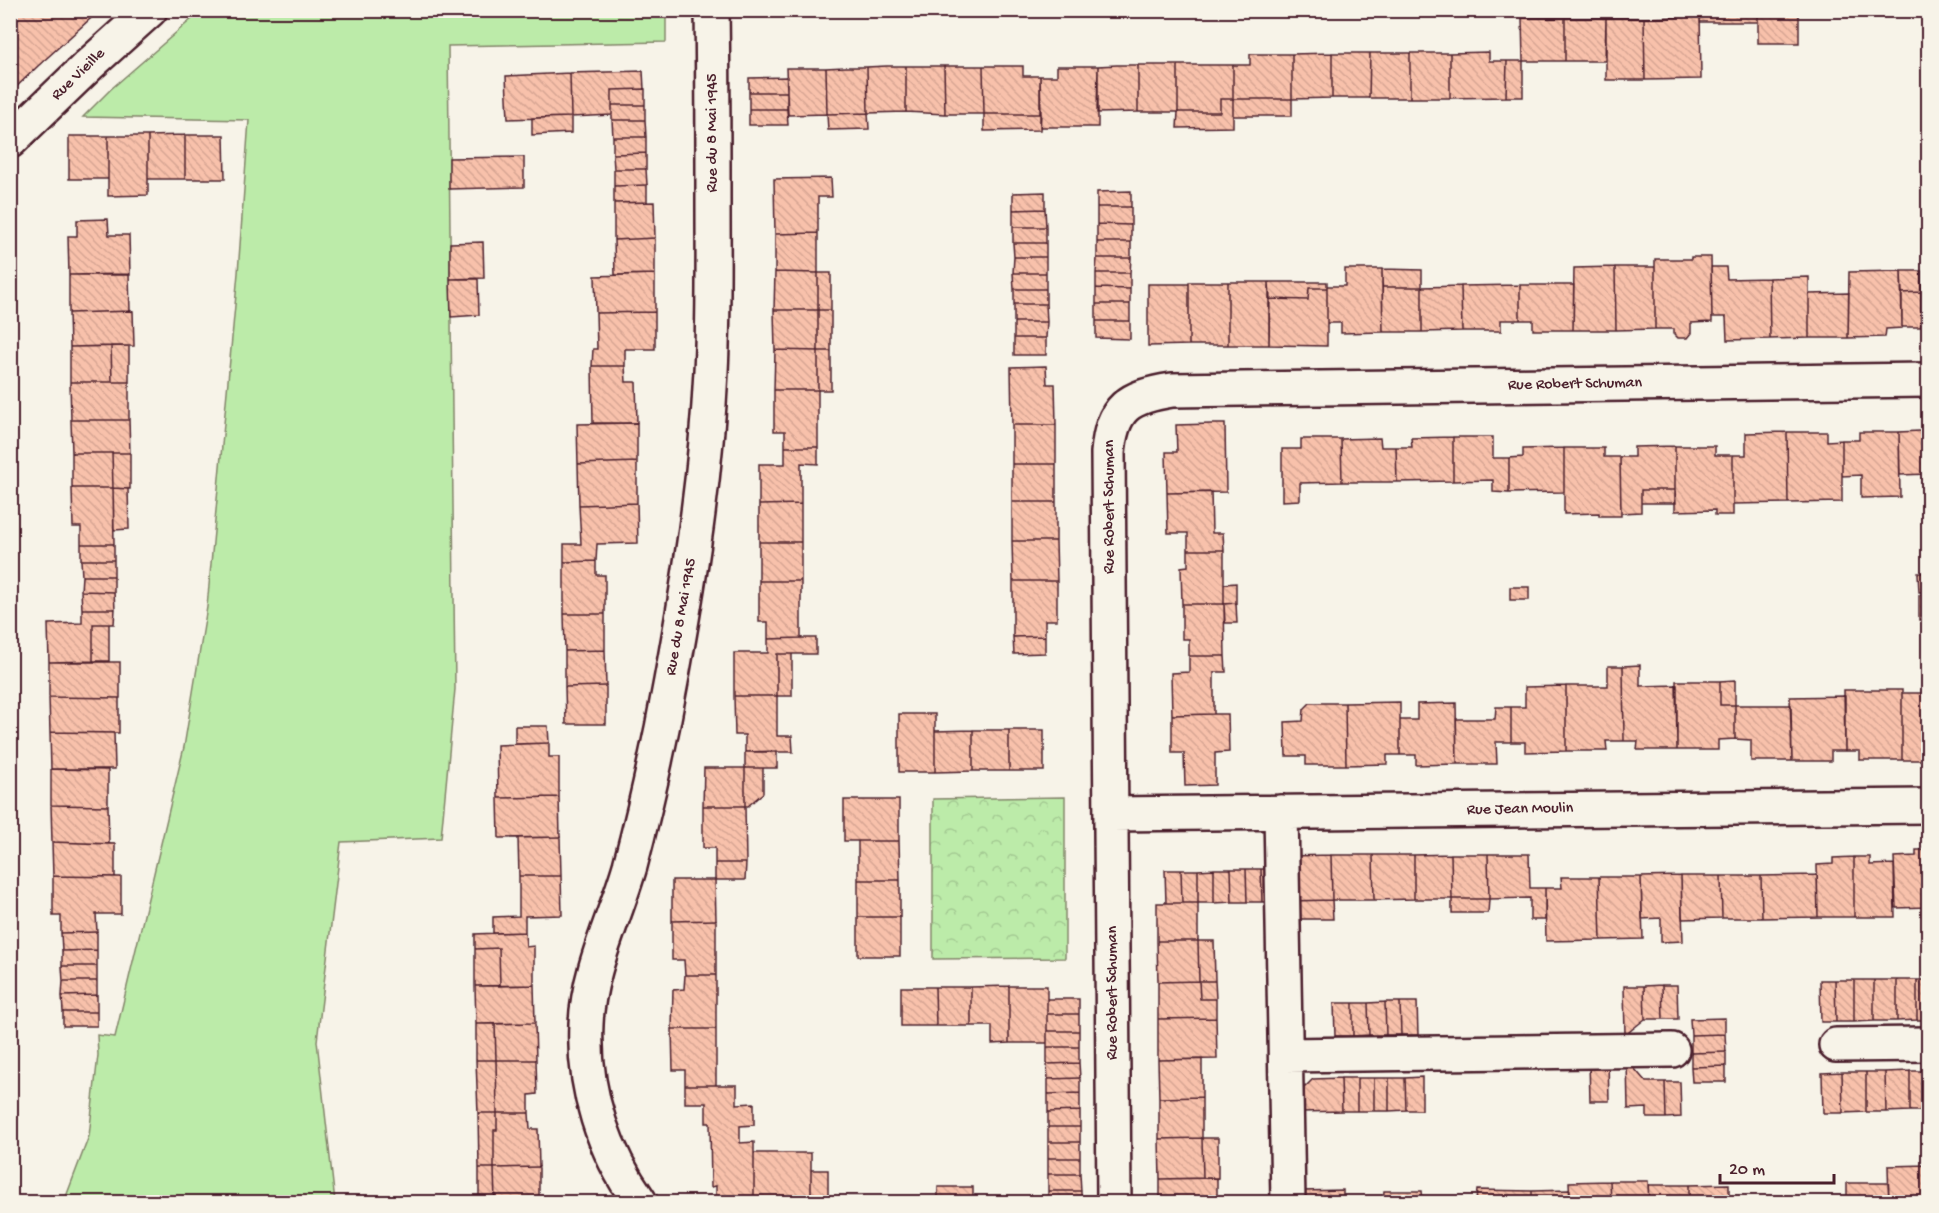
<svg xmlns="http://www.w3.org/2000/svg" width="1939" height="1213" viewBox="0 0 1939 1213" font-family="'Gochi Hand',sans-serif">
<defs>
<pattern id="forest-crowns" width="20" height="18" patternUnits="userSpaceOnUse" patternTransform="scale(1.5)"><rect width="20" height="18" fill="#bceba9"/><path d="M2 6a3 3 0 1 1 6 0M12 15a3 3 0 1 1 6 0" fill="none" stroke="#a3c992"/></pattern>
<pattern id="building-back-hatch" width="6" height="6" patternUnits="userSpaceOnUse" patternTransform="scale(1.5)"><rect width="6" height="6" fill="#f8c1ab"/><path d="M-1 5l2 2M0 0l6 6M5-1l2 2" fill="none" stroke="#d6a593"/></pattern>
</defs>
<rect width="100%" height="100%" fill="#f7f3e8"/>
<filter id="ink" filterUnits="userSpaceOnUse"><feTurbulence type="fractalNoise" baseFrequency=".0167" numOctaves="2"/><feDisplacementMap in="SourceGraphic" scale="12" xChannelSelector="R" yChannelSelector="G"/><feConvolveMatrix kernelMatrix="1 2 1 2 8 2 1 2 1" color-interpolation-filters="sRGB"/></filter>
<g filter="url(#ink)">
<path fill="#bceba9" stroke="#83856a" stroke-width="1.5" d="M201,11h465v31l-218,4 7,643 -14,149 -100,4 -24,199 18,161h-271l25,-66 9,-81 -1,-20 18,2 69,-290 23,-140 31,-334 11,-153 -166,-3 28,-28z"/>
<path fill="url(#forest-crowns)" stroke="#83856a" stroke-width="1.5" d="M1065,797v161l-132,1v-160z"/>
<path fill="url(#building-back-hatch)" stroke="#4a1f2b" stroke-width="1.5" d="M10,10h90l-62,56 -28,27z
M1685,10h15l1,69 -56,1 -1,-62 41,-1z
M1700,10h58v12h-58z
M1758,10h41v33h-41z
M1522,18h43v43h-42z
M1565,18h41l-1,43h-40z
M1606,18h38l1,62h-39z
M1489,52v9h18l-1,36 -56,1v-45z
M1332,53v45l-40,1v-45z
M1332,53h38l-1,45h-37z
M1370,53h40v45h-41z
M1410,53h40v45h-40z
M1250,54h42v45h-59v-34h17z
M1507,61h16v36h-17z
M1117,65h21v47l-41,1 1,-47z
M1138,65h40v47h-40z
M1178,65h55v34h-13v13h-42z
M887,66h19v46l-38,1 -1,-46z
M906,66h38l1,48 -39,-2z
M944,66h39l1,48h-39z
M983,66h40v10h17l1,38h-57z
M1057,66h41v61h-58v-51h17z
M845,67h22l1,46 -41,1 -1,-46z
M786,68h40l1,46 -39,1z
M643,71l1,18 -32,1v25l-41,2 -1,-44z
M570,73l1,44 -63,2 -2,-43z
M787,77v15h-38v-14z
M645,89v16h-33v-15z
M749,92h38v17h-38z
M1220,99h13v28l-56,1 1,-16h42z
M1233,99h59v17h-59z
M612,105h33v15h-33z
M749,109h38l1,16h-39z
M868,113l1,16 -41,1 -1,-16z
M984,114h57l-1,16 -56,1z
M571,117v16l-39,2v-17z
M612,120h33l1,17h-33z
M185,135h39l1,44h-40z
M185,135v44h-37v-43z
M69,136h39v43h-39z
M108,136h40v59l-40,1z
M613,137h33v16l-33,1z
M646,153v16h-32l-1,-15z
M524,157v30l-75,2v-31z
M614,169h32l1,16 -33,1z
M831,178l1,19h-14v36l-43,1 -1,-55z
M647,185v17l-33,1v-17z
M1131,191v16h-34v-15z
M1045,192v17l-32,1v-17z
M654,202l1,36 -41,2v-37z
M1097,207h34v18l-34,-1z
M1045,209l1,18h-33v-17z
M108,219l1,16h20l1,40h-61l-1,-39h9v-16z
M1097,224l34,1v17h-34z
M1013,227h33v16h-33z
M818,233v40l-43,-1v-38z
M655,238v36l-40,1 -1,-35z
M483,242l1,36 -34,1v-36z
M1097,242h34v16h-34z
M1013,243h33v14h-32z
M1014,257h32v16h-33z
M1691,257h20l1,65 -21,1v10l-4,5h-9l-4,-4v-5h-19v-70h36z
M1097,258h34l-1,15h-34z
M1615,267l1,63h-43l1,-62z
M1615,267h40v62l-39,1z
M1711,267h15l1,12 42,-1 1,61 -43,1 -1,-23h-14z
M1345,269h37l1,63 -42,1v-10h-14v-37h18z
M1382,269l40,1v17h-40z
M1901,271h20v21l-19,1z
M1901,271l1,57 -16,1 -1,8 -37,1 1,-66z
M775,272l43,1v37h-44z
M818,273h13v37h-13z
M1013,273h33v16h-32z
M1096,273h34v16l-34,-1z
M129,274l1,37 -61,2v-38z
M655,274v38l-59,1 -1,-37z
M1809,277v61l-39,1 -1,-61z
M450,279h28l1,36 -28,2z
M1189,282h39v63h-39z
M1228,282h41v63h-41z
M1269,282h58v6h-18l-1,12 -38,-1z
M1148,284h41v61l-41,1z
M1520,285v35h-19v11h-39l-1,-45z
M1520,285h54l-1,45h-40v-10h-13z
M1461,286l1,45 -40,1v-45z
M1382,287h40v45h-39z
M1096,288l34,1v15h-34z
M1309,288h18v58l-58,-1 1,-46 38,1z
M1014,289h32v15h-32z
M1921,292v35h-19v-34z
M1849,293l-1,45h-39v-44z
M1014,304h32l1,18h-33z
M1096,304h34v17h-34z
M774,310h44v41l-43,-1z
M818,310h13v41h-13z
M133,311l1,35 -64,1 -1,-34z
M655,312v37h-30v17h-33l1,-17h4l-1,-36z
M1096,321h34v18l-34,-1z
M1014,322h33l-1,16h-32z
M1014,338h32v17h-32z
M111,346l1,36h-42v-35z
M111,346h18v36h-17z
M775,350l43,1v39h-44z
M818,351h13v39h-13z
M592,366h33l1,16h10l1,41h-44z
M1046,366l1,18h8l1,41h-44l-1,-58z
M70,382h59v38h-58z
M774,390h44v57h-33v-16h-11z
M71,420h58l1,33h-58z
M637,423v39l-59,2 -1,-40z
M1212,424h13l1,68 -59,1 -1,-41h11l-1,-27z
M1012,425h44v39h-44z
M1920,431h8v43l-28,1 -1,-43z
M1787,432h40v9l15,-1v62l-54,1z
M1787,432l1,71 -55,1v-49h13v-22z
M1859,432h40l1,65 -39,1v-23l-19,1v-36h17z
M1453,437v44l-56,1 -1,-35h16l-1,-9z
M1453,437h40v21h16v35l-16,-1v-12l-40,1z
M1380,438l1,9h15l1,35h-55l-1,-43z
M1301,439h40l1,43 -42,1v17l-18,1v-52h19z
M1675,446v44h-34v22l-20,1 -1,-56h14v-10z
M1675,446h40v9h18v60h-18v-5l-40,1z
M785,447h33v17l-17,-1v41l-42,1v-41h26z
M1564,448h40v9h16l1,59h-22v-3l-35,1z
M1564,448v44l-55,1v-35l14,-1v-8z
M72,453h40l1,35h-41z
M112,453h18v36l-17,-1z
M637,462v41l-58,2 -1,-41z
M1012,464h44v38h-44z
M72,488h41l1,56h-33v-17h-8z
M113,488l15,1 1,40 -15,1z
M1641,490h34l1,13h-35z
M1211,492l1,41h11l1,17h-36v-17h-20l-1,-40z
M1012,502h44v39h-44z
M637,503l1,40 -41,1 -1,17 -32,1v-18h17l-2,-39z
M801,504v38h-42v-37z
M1012,541h44l1,40h-44z
M759,542h42v39h-42z
M81,544h33v16h-33z
M1188,550h36v54h-42l-1,-37 7,-1z
M81,560h33v16h-32z
M596,561v14h9v39h-41v-52z
M1918,573h10v19h-9z
M82,576h32v16l-33,-1z
M759,581h42v57l-33,1v-17h-9z
M1013,581h44v39h-12v16l-32,1z
M1236,583v20l-12,1v-20z
M1510,587h19v13h-19z
M81,591l33,1 1,17h-33z
M1919,595h9v25h-9z
M1236,603l1,20h-12l-1,-19z
M1182,604h42l1,52h-36v-17h-7z
M82,609h33l-1,15h-21v37l-44,1 -1,-38 34,-1z
M564,614h41v36l-40,1z
M93,624h16v37h-16z
M1045,636v17l-31,1 -1,-17z
M801,638h15v16h-39v42h-43v-43h34v-14z
M605,650l1,36 -41,1v-36z
M777,654h15v42h-15z
M1189,656h36l1,16h-12v42l-42,1 -1,-42 18,-1z
M49,662h71v36l-71,-1z
M1640,665v21l37,-1v65h-40l1,-9h-14l-1,-75z
M1608,666h15l1,75h-18l1,10h-41v-65h42z
M1735,680v25h-15v-24z
M1676,681h44v24h15v34l-17,1v10h-41z
M606,686v38h-40l-1,-37z
M1566,686v65l-41,1v-10h-14v-35h14v-20z
M1844,690h58v70h-42v-9h-15z
M1902,693h26v67h-26z
M734,696h43v40h15l1,16h-48v-17h-10z
M1845,696v55h-14v10h-39l-2,-64z
M49,697l70,1v35l-69,-1z
M1400,702v53h-13v9l-41,1 -1,-62z
M1310,703h35l1,62h-40v-9h-20l-1,-34 18,-1 1,-12z
M1456,703l1,61 -41,1v-10h-16v-35h17v-16z
M1735,705h56l1,56h-41v-21l-16,-1z
M1496,707h15v35h-15l1,22h-40l-1,-45h39z
M899,714h36v58h-36z
M1214,714h14l1,38 -14,1v32l-30,1 -1,-33h-12v-38z
M515,726h33l1,17 -34,1z
M973,730h36v41h-36z
M973,730v41l-38,1v-41z
M1009,730h35v41h-35z
M50,732l64,1 1,36h-64z
M549,743v14h10v40l-61,1 -1,-53z
M777,751v17h-32v-16z
M704,768h41v38h-42z
M745,768h18v25l-15,13h-3z
M51,769l57,1v36l-57,-1z
M559,797l1,40 -61,1 -1,-40z
M844,800h55v41h-55z
M51,805l57,1 1,38 -57,-2z
M703,806h42l1,57h-31v-15h-12z
M560,837l1,39h-42l-1,-38z
M858,841h41l1,39h-42z
M52,842l63,2v33l-62,-1z
M1916,850h12v57l-32,1 -2,-51 22,-1z
M1451,854h37l1,45h-37z
M1451,854l1,45h-38v-44z
M1488,854h41l1,34h15v32h-15v-22l-41,1z
M1331,855h42l1,45h-42z
M1331,855l1,45 -42,1 -2,-45z
M1373,855h41v44l-40,1z
M1854,857h16v8l24,-1 1,53h-41z
M1854,857v60h-36l-1,-52 16,-1v-6z
M715,863h31l-1,17h-30z
M1214,869h17l1,33 -18,1z
M1214,869v34h-16v-33z
M1231,869h15l1,33h-15z
M1246,869h15l1,33h-15z
M1261,869h17v33h-16z
M1165,870h16l1,33h-16z
M1181,870h17v33h-16z
M1817,875l1,42 -56,1 -1,-42z
M53,876l68,1v37h-25l1,18 -36,1v-17h-8z
M519,876h42l1,39 -37,1v16l-32,1v-16l26,-1z
M1681,876l2,65 -22,1v-24l-19,1 -1,-42z
M1681,876h40l1,42 -40,1z
M1721,876h40l1,42h-40z
M1561,877h38l2,63 -55,1 -1,-53h17z
M1599,877h42l2,62 -42,1z
M672,880h43l1,40 -44,1z
M858,880h42v37h-42z
M1452,899h37l-1,14h-36z
M1332,900l1,19h-42l-1,-18z
M1157,903h41v38h-41z
M858,917h42v39h-42z
M716,920v55h-31l-1,-15h-12v-39z
M97,932v18l-35,1 -1,-18z
M525,932l1,15 8,-1v39l-34,1 -1,-38 -24,1v-15z
M1157,941h41l1,40 -41,1z
M1198,941h16l1,40h-16z
M499,948l1,38h-25v-37z
M97,950v16h-35v-15z
M62,966h35v15h-34z
M685,975h31v54h-44l1,-39 11,-1z
M1820,980h15l1,42h-15z
M1835,980h19v42h-18z
M1854,980h20v41l-20,1z
M1874,980h23v41h-23z
M1897,980h20v40l-20,1z
M1917,980h11v40h-11z
M63,981h34v14l-35,1z
M1199,981h16l1,18h-16z
M1199,981l1,18h16v19l-58,1v-37z
M534,985l1,38 -59,1 -1,-38z
M1662,985h15l1,34h-15z
M1662,985l1,34h-18l-1,-33z
M1009,986v57l-17,1v-18h-21v-39z
M1009,986h38v57h-38z
M1624,986h20l1,33 -20,16z
M901,987h34l1,39h-35z
M935,987h36v39h-35z
M97,995v17h-34l-1,-16z
M1047,999h32v15h-32z
M1385,1002h15l1,33h-15z
M1385,1002l1,33h-17l-1,-32z
M1400,1002h17l1,33h-17z
M1334,1003h19v33h-18z
M1353,1003h15l1,32 -16,1z
M63,1012h34v14h-34z
M1047,1014h32v17h-32z
M1216,1018l1,41 -59,1v-41z
M1725,1018v16l-34,1 -1,-16z
M535,1023l1,37h-40l-1,-36z
M476,1024h19l1,36h-20z
M672,1029h44v56h-31v-15h-12z
M1047,1031h32v16h-32z
M1725,1034l1,18 -35,1v-18z
M1047,1047h32v16l-32,1z
M1726,1052v14l-35,1v-14z
M1202,1059v38l-43,1 -1,-38z
M476,1060h20l1,53h-19z
M496,1060h40l1,34 -8,1v18h-32z
M1627,1060l19,22h19l1,36h-19v-10l-19,1z
M1589,1061h19l1,40h-19z
M1079,1063l1,15 -32,1 -1,-15z
M1726,1066v16h-34l-1,-15z
M1910,1071h15l1,40h-16z
M1910,1071v40l-24,1 -1,-40z
M1925,1071h3v40h-2z
M1842,1072h24v40l-23,1z
M1842,1072l1,41h-20l-1,-40z
M1866,1072h19l1,40h-20z
M1422,1077v33h-16l-1,-32z
M1080,1078v15l-32,1v-15z
M1341,1078h16v33h-15z
M1341,1078l1,33 -41,1v-21l12,-12z
M1357,1078h17v33h-17z
M1374,1078h15v33h-15z
M1389,1078h16l1,32 -17,1z
M1665,1082h15l1,35 -15,1z
M685,1085h52v19l17,-1v22l-14,1v17l14,-1v60h-38v-16l-5,1 -1,-64h-4v-20h-21z
M1080,1093v18l-32,1v-18z
M1202,1097v41l-43,1v-41z
M1080,1111v16h-32v-15z
M478,1113h19v17h-3v38h-15z
M497,1113h32l1,16h8l1,38 -45,1v-38h3z
M1048,1127h32v15h-32z
M1202,1138l1,40 -43,1 -1,-40z
M1202,1138h16v40h-15z
M1048,1142h32v16h-32z
M754,1153h57v49h-57z
M1048,1158h32v16h-32z
M1928,1165v37h-39l-1,-36z
M539,1167v35h-44l-1,-34z
M479,1168h15l1,34h-16z
M811,1170h17v28h39v4h-56z
M1048,1174h32l1,17h-33z
M1217,1178v24h-57v-23z
M1610,1181l1,21h-41l-1,-20z
M1610,1181h38l1,21h-38z
M1847,1183h41l1,19h-42z
M1729,1184v18h-40v-17z
M1648,1185h41v17h-40z
M938,1187h35v15h-35z
M1343,1190v12h-41v-11z
M1477,1190l55,1v11h-56z
M1570,1190v12h-38v-11z
M1048,1191h33v11h-33z
M1384,1191h38l1,11h-40z
M1769,1199v3h-40v-2z
M1769,1199h56l1,3h-57z"/>
<g fill="none" stroke-linecap="round" stroke-linejoin="round">
<defs>
<path id="minor" d="M10,141l79,-76 61,-55
M1281,812l7,390
M1112,814l816,-8
M1836,1045l92,-1
M1286,1055l386,-5
M640,1202c-37,-52 -57,-113 -54,-178 2,-54 29,-106 44,-158 16,-61 30,-123 41,-185 19,-103 35,-206 40,-310 3,-57 2,-114 2,-171 0,-63 0,-126 -1,-190
M1114,1202l-6,-749c4,-46 20,-56 64,-63l756,-10"/>
</defs>
<use href="#minor" stroke="#4a1f2b" stroke-width="38"/>
<use href="#minor" stroke="#f7f3e8" stroke-width="33"/>
</g>
</g>
<g text-anchor="middle" dominant-baseline="central" stroke-width="4.5" stroke-linejoin="round" paint-order="stroke">
<g font-size="16" fill="#4a1f2b" stroke="#f7f3e8">
<text transform="translate(79 75) rotate(-44)">Rue Vieille</text>
<text transform="translate(713 133) rotate(-90)">Rue du 8 Mai 1945</text>
<text transform="translate(1575 385) rotate(-1)">Rue Robert Schuman</text>
<text transform="translate(1110 507) rotate(-90)">Rue Robert Schuman</text>
<text transform="translate(682 617) rotate(-80)">Rue du 8 Mai 1945</text>
<text transform="translate(1520 810) rotate(-1)">Rue Jean Moulin</text>
<text transform="translate(1113 993) rotate(-90)">Rue Robert Schuman</text>
</g>
</g>
<rect width="1939" height="1213" fill="none" stroke="#f7f3e8" stroke-width="36"/>
<rect x="18" y="18" width="1903" height="1177" fill="none" stroke="#4a1f2b" stroke-width="2" filter="url(#ink)"/>
<path d="M1720 1174v9h114v-9" fill="none" stroke="#4a1f2b" stroke-width="3"/>
<text x="1729" y="1174" font-size="18" fill="#4a1f2b" stroke="#f7f3e8" stroke-width="4.5" paint-order="stroke">20 m</text>
</svg>
